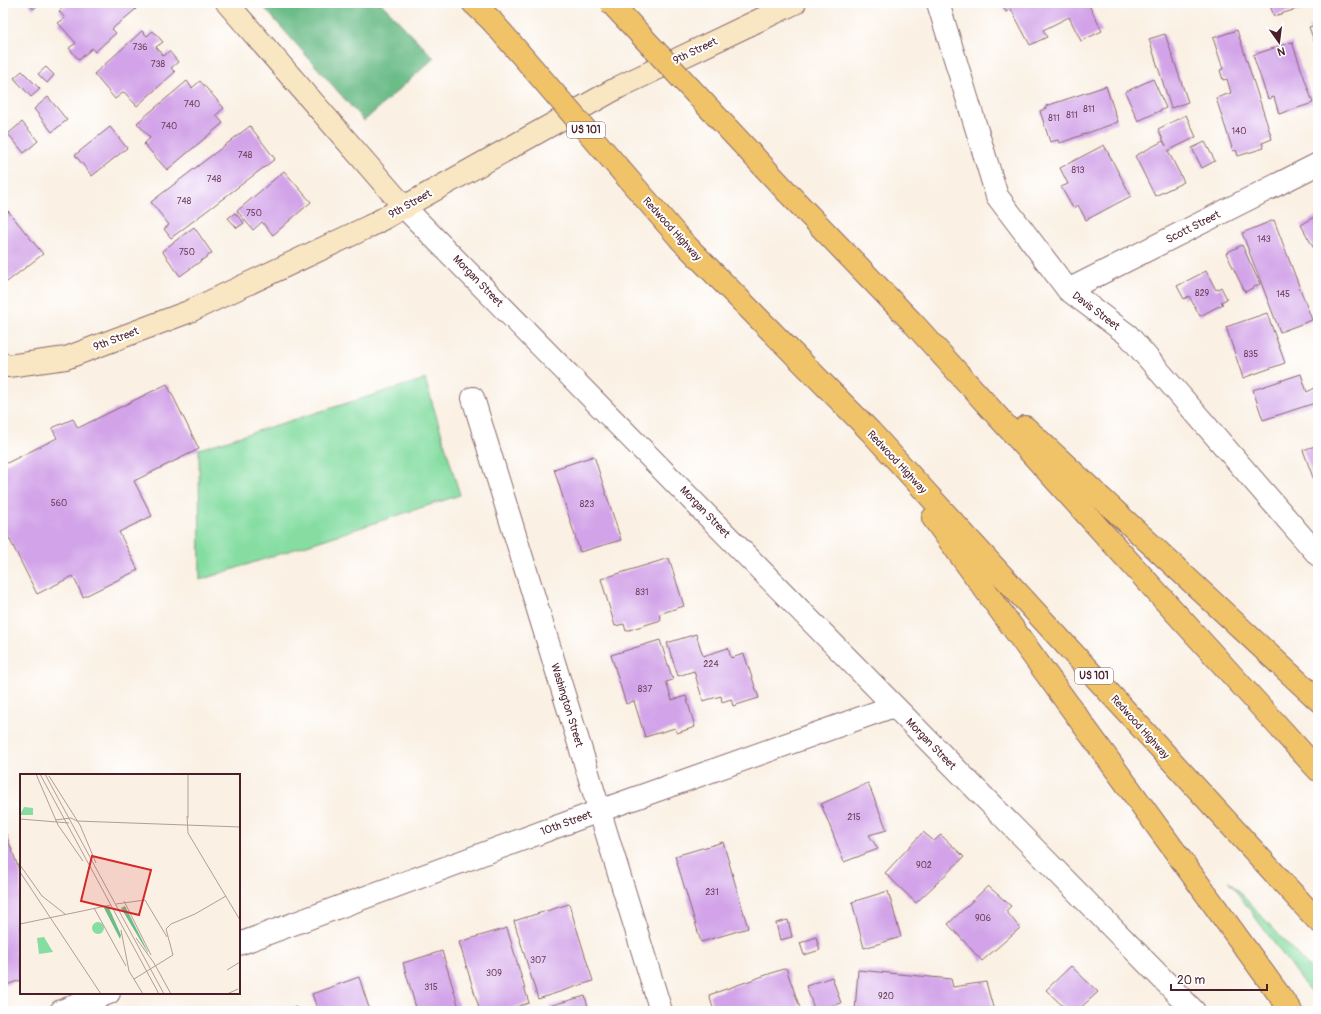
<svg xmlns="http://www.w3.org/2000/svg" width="1321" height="1014" viewBox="0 0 1321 1014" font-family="Pangolin,sans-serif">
<rect width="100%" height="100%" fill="#fff"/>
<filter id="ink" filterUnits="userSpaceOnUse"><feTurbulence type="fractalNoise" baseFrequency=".025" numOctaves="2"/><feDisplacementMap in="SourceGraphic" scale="8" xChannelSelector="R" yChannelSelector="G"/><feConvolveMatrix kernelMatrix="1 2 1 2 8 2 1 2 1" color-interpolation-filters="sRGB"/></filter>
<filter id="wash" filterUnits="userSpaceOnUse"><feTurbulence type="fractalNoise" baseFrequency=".012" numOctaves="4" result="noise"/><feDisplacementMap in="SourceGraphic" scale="16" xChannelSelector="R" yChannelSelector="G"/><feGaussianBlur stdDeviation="0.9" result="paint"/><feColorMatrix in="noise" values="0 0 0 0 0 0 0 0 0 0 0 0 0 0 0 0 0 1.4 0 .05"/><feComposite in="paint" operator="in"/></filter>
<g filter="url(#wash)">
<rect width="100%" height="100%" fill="#faf0e3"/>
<path fill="#85dda2" stroke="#687e66" d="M425,379l35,116 -260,85 -1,-131z
M1228,880l90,97v26z"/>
<path fill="#6cbc88" stroke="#5b6e5a" d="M260,3h121l53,55 -70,63z"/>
<g id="blocks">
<path fill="#d2a3e8" d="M28,3h12l-7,6z
M68,3h63l5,6 -24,20 4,4 -21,19 -3,-4 -13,12 -10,-12 7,-5 -18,-20 7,-5 -6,-7z
M1001,3h87l14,28 -21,10 -12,-24 -26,13 4,7 -17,8 -19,-36 -5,3z
M1269,3h30l1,5 -26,8z
M1318,24v28l-9,-25z
M1237,30l35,109 -10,4 2,5 -26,8 -2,-6 -3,1 -17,-53 15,-5 -4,-14 -4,1 -3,-10 3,-1 -10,-31z
M142,31l5,5 6,-5 10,11 -7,5 8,9 5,-5 9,11 -7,6 4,4 -38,34 -13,-14 -9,7 -21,-25z
M1165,34l23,68 -17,6 -22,-69z
M1292,42l21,61 -34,11 -5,-17 -6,2 -15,-44z
M46,67l8,8 -7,8 -9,-9z
M22,71l18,18 -9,8 -17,-19z
M1153,79l13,29 -28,13 -13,-29z
M187,81l5,7 8,-7 24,27 -8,7 7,8 -56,47 -23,-26 6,-6 -13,-15z
M1106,86l12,36 -58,21 -2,-3 -8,2 -10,-31 6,-3v-2z
M48,97l19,23 -15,12 -18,-23z
M1186,115l10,22 -28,14 16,31 -29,14 -20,-40 28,-15 3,5 -8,-17z
M22,122l16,19 -14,12 -16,-19z
M250,126l25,33 -104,79 -7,-9 5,-4 -18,-23z
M110,127l17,21 -35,28 -17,-21z
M1205,142l10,19 -13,7 -10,-20z
M1104,145l27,51 -45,24 -8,-15 -5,3 -12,-21 7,-3 -8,-16z
M284,171l27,31 -38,33 -11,-13 -9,8 -16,-19z
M8,211l35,43 -40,31v-70z
M235,213l9,10 -7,5 -9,-10z
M1318,215v41l-17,-31z
M1274,220l38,100 -32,12 -38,-99z
M194,227l18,26 -32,23 -18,-25z
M1242,245l18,39 -15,8 -19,-39z
M1206,271l10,19 5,-3 6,12 -6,3 2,2 -23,12 -11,-20 -5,3 -7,-13z
M1267,313l18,50 -42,15 -17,-51z
M1301,374l6,18 8,-4 3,14 -55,18 -10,-30z
M167,384l32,65 -65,32 18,35 -33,16 19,38 -55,27 -10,-21 -36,18 -30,-60 -4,2v-71l54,-27 -5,-10 21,-9 5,9z
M1318,445v37l-3,1 -12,-33z
M594,456l27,84 -41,12 -26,-83z
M669,558l15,48 -25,8 2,6 -35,11 -2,-7 -9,2 -14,-47z
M696,634l7,22 25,-8 3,10 13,-4 15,44 -26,8 -2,-7 -9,3 -1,-6 -18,5 -9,-30 -16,5 -11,-33z
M660,640l13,40 -7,2 6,18 14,-4 9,31 -18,6 -2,-5 -30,9 -11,-36 -8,3 -15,-49z
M868,783l19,47 -18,5 9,14 -34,13 -23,-58z
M923,832l11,9 7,-6 23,22 -48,46 -31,-30z
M6,834l15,41v105l-18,6v-151z
M723,842l25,86 -47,14 -26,-86z
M988,886l23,20 -5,5 14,17 -38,33 -34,-37z
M888,891l13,46 -37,11 -12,-46z
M569,904l24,77 -55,18 -24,-78z
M788,920l4,17 -12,3 -4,-17z
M507,928l22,75 -27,8h-22l-21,-69z
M816,937l4,13 -16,5 -4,-12z
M442,951l18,60h-43l-14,-48z
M1071,966l27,26 -21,19h-9l-22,-21z
M786,968l14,40 -8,3h-78l-5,-16z
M858,970l93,9 2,8 33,-5 8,29h-139z
M359,977l11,34h-52l-6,-17z
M832,977l9,26 -26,8 -9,-25z
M585,996l4,15h-39l-1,-5z
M296,1007l1,4h-13z"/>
</g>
</g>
<g filter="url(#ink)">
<use href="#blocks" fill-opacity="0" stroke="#88686b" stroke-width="1"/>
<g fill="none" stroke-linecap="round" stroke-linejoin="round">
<defs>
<path id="street" d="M938,3l59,193 71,94 60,45 190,220
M405,208l789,803
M1068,290l250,-126
M473,398l188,613
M239,944l360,-133 295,-105
M61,1011l48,-18"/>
<path id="secondary" d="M227,3l178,205
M3,364l5,2 58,-8 122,-46 182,-86 249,-139 176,-84"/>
<path id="highway" d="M473,3l18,17
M788,193l125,130 405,447
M681,240l189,191 448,490
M1025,427l293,273
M933,518l358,493"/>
</defs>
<use href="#street" stroke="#88686b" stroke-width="24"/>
<use href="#secondary" stroke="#88686b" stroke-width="24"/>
<use href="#highway" stroke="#88686b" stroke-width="24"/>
<use href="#street" stroke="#fff" stroke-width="22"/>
<use href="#secondary" stroke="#f9e7c3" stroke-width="22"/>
<use href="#highway" stroke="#f0c369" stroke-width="22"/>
<defs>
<path id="highway-bridge" d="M611,3l177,190
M491,20l190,220"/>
</defs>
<use href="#highway-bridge" stroke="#88686b" stroke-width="24" stroke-linecap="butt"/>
<use href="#highway-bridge" stroke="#f0c369" stroke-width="22"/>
</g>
</g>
<g text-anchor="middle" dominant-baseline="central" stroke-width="4" stroke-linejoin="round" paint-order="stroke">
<g font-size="9" fill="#6c405a">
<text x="140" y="47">736</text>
<text x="158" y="64">738</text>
<text x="192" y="104">740</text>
<text x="1089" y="109">811</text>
<text x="1072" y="115">811</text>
<text x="1054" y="118">811</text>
<text x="169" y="126">740</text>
<text x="1239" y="131">140</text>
<text x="245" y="155">748</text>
<text x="1078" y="170">813</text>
<text x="214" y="179">748</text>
<text x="184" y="201">748</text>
<text x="254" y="213">750</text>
<text x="1264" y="239">143</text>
<text x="187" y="252">750</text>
<text x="1202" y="293">829</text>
<text x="1283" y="294">145</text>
<text x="1251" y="354">835</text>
<text x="59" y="503">560</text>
<text x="587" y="504">823</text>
<text x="642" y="592">831</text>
<text x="711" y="664">224</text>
<text x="645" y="689">837</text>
<text x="854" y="817">215</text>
<text x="924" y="865">902</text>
<text x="712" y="892">231</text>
<text x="983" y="918">906</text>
<text x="538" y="960">307</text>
<text x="494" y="973">309</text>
<text x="431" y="987">315</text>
<text x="886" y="996">920</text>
</g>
<g fill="#fff" stroke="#80626b" stroke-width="1">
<rect x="567" y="122" width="38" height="16" rx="3"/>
<rect x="1075" y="668" width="38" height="16" rx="3"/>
</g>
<g font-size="10" font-weight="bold" fill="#4a1f2b">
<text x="586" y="130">US 101</text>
<text x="1094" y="676">US 101</text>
</g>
<g font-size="11" fill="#4a1f2b" stroke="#fff">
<text transform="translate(695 51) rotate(-26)">9th Street</text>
<text transform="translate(410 204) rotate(-29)">9th Street</text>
<text transform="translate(1193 227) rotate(-27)">Scott Street</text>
<text transform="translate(672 229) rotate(48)">Redwood Highway</text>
<text transform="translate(478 281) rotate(46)">Morgan Street</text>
<text transform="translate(1096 311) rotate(37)">Davis Street</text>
<text transform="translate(116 339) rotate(-21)">9th Street</text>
<text transform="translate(897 462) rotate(47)">Redwood Highway</text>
<text transform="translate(705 512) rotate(46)">Morgan Street</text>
<text transform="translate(567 705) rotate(73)">Washington Street</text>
<text transform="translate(1140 727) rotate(48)">Redwood Highway</text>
<text transform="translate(931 744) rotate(46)">Morgan Street</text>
<text transform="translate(566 823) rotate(-20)">10th Street</text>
</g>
</g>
<g transform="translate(20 774)">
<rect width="220" height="220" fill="#faf0e3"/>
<path d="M4,33l9,1v7h-13zM72 154a6 6 0 1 1 12 0a6 6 0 1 1-12 0ZM24,163l9,15 -14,2 -2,-16z" fill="#85dda2"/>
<path d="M105,132l23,46v1l-27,-45zM84,134h5l12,27 -1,4z" fill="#6cbc88"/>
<path fill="none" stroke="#b49c99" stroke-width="1" d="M16,0l22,51 25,36M20,0l119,220M25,0l119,220M29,2l31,49 16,38M167,42l1,17 52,87M168,44v-44M0,45l49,4M35,46l16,-2 6,3 163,6M0,91l22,31 23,18M0,98l81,122M104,127l27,54M96,130l29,-4 22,37M74,134l32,58M0,150l91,-19M146,155l5,-5 24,-10 31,-18M101,156l8,41M116,164l18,25M134,189l17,31M207,196l13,-8M109,197l14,23M114,205l39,-24 -7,-26M207,220l11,-5"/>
<path fill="#d62828" fill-opacity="0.15" stroke="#d62828" stroke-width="2" d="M72,82l59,14 -12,45 -58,-14z"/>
<rect width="220" height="220" fill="none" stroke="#4a1f2b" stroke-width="2"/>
</g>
<rect width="1321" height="1014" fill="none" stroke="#fff" stroke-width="16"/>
<g transform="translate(1279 42) rotate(166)" stroke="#ffffff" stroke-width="3" paint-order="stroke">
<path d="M0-3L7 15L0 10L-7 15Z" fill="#4a1f2b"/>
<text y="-6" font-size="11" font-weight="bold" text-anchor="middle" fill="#4a1f2b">N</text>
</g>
<path d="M1171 984v6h96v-6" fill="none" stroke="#4a1f2b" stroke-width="2"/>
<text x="1177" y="984" font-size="12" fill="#4a1f2b" stroke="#ffffff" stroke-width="3" paint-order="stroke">20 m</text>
</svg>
